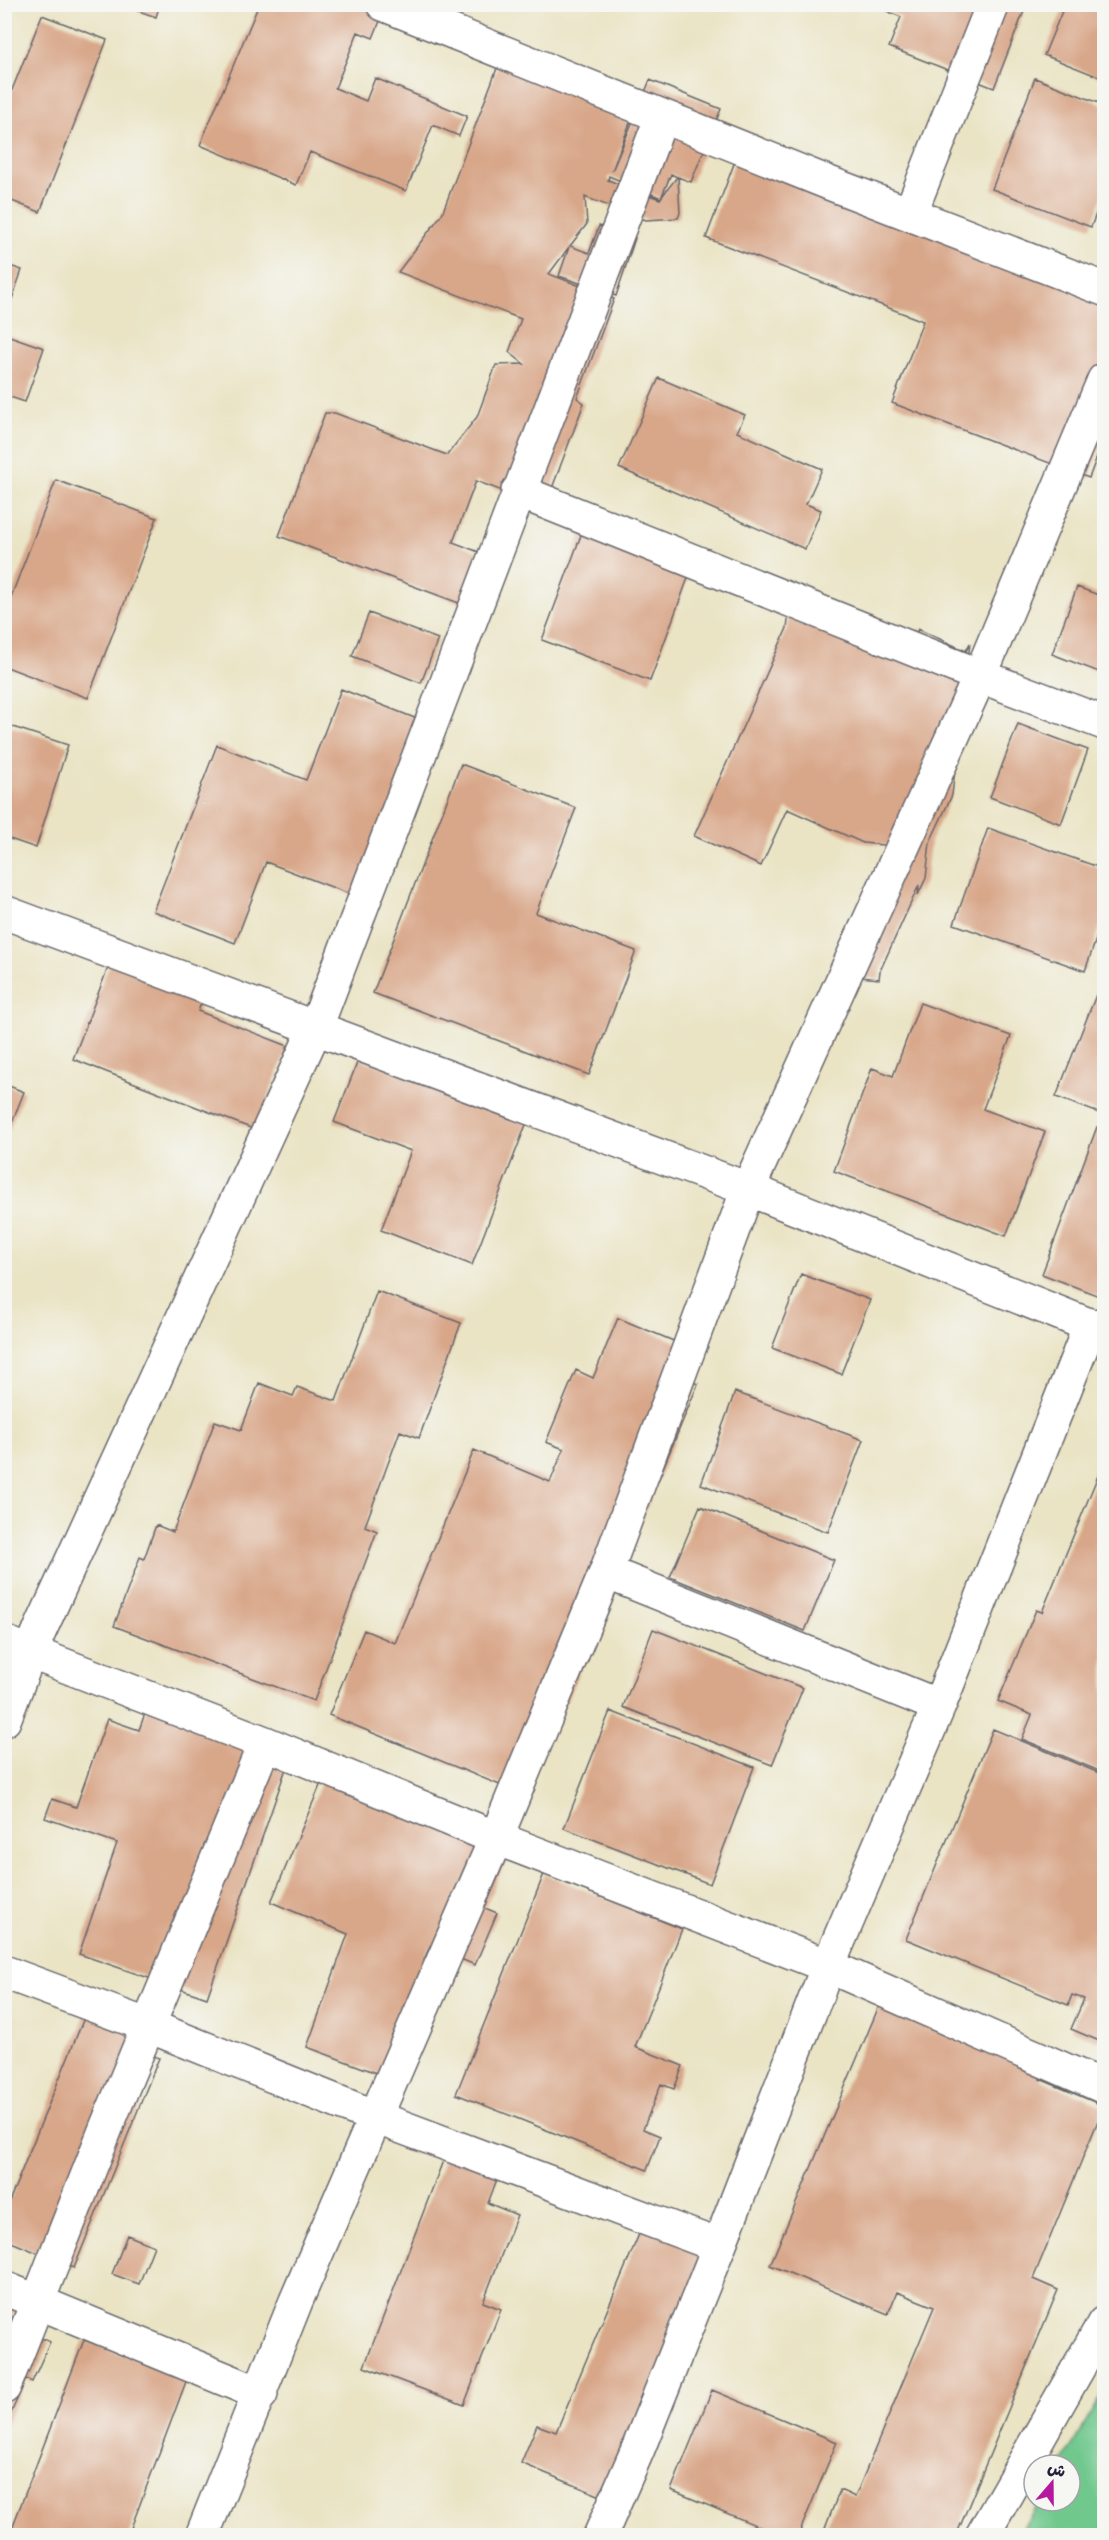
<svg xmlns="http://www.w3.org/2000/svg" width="1109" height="2540" viewBox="0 0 1109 2540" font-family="Mynerve,'Playpen Sans Arabic',sans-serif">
<rect width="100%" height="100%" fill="#f6f6f2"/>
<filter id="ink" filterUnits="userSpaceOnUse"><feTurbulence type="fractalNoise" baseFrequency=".0167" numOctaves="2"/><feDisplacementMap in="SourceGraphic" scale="12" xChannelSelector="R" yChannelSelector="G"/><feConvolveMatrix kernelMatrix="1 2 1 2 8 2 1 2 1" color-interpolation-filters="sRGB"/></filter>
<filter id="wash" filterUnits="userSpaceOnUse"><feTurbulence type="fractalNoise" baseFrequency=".008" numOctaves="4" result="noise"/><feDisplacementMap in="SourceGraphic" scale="24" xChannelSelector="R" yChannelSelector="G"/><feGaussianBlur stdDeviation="1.35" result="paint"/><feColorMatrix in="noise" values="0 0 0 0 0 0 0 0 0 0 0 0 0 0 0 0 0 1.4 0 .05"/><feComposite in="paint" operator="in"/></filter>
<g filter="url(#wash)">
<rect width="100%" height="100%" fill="#eae4c5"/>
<path fill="#70c88d" stroke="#497564" stroke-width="1.5" d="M1104,2390v145h-85l20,-34h31v-36h-9z"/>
<g id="blocks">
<path fill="#d8a688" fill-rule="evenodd" d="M119,4h41l-4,13z
M259,4h128l-14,34 -15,-6 -23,56 31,13 9,-23 92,38 -8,20 -26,-11 -27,66 -96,-39 -14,33 -96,-40z
M870,4h153l3,2 -32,82 -105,-41 12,-30z
M1065,4h39v75l-60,-24z
M42,15l65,25 -67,172 -36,-14v-88z
M505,47l132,57 -25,67 38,-91 71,29 -30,73 -13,-5 2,36 -2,5 -32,2 -61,-23 2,27 -17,22 19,7 10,-27 36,12 -19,58 -57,-20 10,-29 -20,27 65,25 -37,99 7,5 -39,104 -69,-26 -23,61 49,19 -19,51 -204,-76 46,-123h10l112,42 30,-38 19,-52 28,-1 -15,-12 12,-33 -123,-47 44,-58zM671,174l6,3 -17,22 -52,-19 1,-4 52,22z
M1035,78l69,27v87l-13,35 -99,-38z
M743,140l361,133v165l-15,40 -197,-75 31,-82 -217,-83z
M4,264l18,6 -17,49h-1z
M4,334l40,14 -19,54 -21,-7z
M659,378l86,37 -8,17 85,37 -16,35 15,6 -16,39 -186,-81z
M56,480l101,38 -69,180 -84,-32v-51z
M590,511l108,40 -48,130 -108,-41z
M1077,587l27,10v77l-52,-20z
M789,611l114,51 15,-33 48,22 4,-8 -18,152 -22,47 -4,36 -8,17 1,-10 -39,86 -1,8 -28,-3 52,-129 -40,-4 -76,-34 -26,57 -67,-30 93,-208z
M369,613l69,26 -17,44 -69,-27z
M341,689l89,35 -67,175 -97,-37 -31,81 -82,-32 64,-166 89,35z
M4,724l64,21 -32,103 -32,-11z
M1018,724l70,26 -27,74 -71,-27z
M461,764l115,44 -40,105 100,38 -47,124 -216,-82z
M988,828l116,41v47l-19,55 -131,-47z
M112,957l93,37 -7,17 90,35 -20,51 -2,37 -193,-75z
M1096,995l8,4v116l-48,-18z
M920,1003l91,33 -28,73 62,23 -39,104 -172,-65 38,-103 21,8z
M359,1058l168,64 -55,143 -91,-35 30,-79 -77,-29z
M4,1084l20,8 -19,48h-1z
M1097,1127l7,2v169l-62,-24z
M801,1274l69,26 -29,74 -69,-26z
M377,1291l84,32 -42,115 -19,-7 -35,95 12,5 -63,170 -200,-75 26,-69 4,2 12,-34 17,7 42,-111 26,9 18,-47 34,13 4,-9 39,14z
M618,1318l70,29 -12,29 22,8 -131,316 -55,90 -183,-75 35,-85 31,13 79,-193 76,32 14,-33 -18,-7 30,-72 17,8z
M735,1392l128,48 -35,92 -127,-48z
M1104,1461v312l-82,-34 10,-24 -34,-14 38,-91 6,2z
M700,1506l134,54 -29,71 -135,-54z
M653,1629l150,59 -31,77 -149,-58z
M148,1705l143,49 -84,244 -128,-44 38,-111 -72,-25 7,-19 24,8 31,-88 32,11z
M610,1711l144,56 -44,117 -146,-56z
M993,1729l111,46v268l-33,-14 13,-30 -12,-4 -4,10 -162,-66z
M327,1769l184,77 -26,62 12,5 -22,52 -45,-19 -6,14 9,3 -43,115 -83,-31 41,-113 -77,-32z
M544,1874l138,55 -47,118 48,19 -9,23 -13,-5 -18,45 17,7 -13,34 -191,-76z
M93,1996l49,20 -13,30 30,12 -85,210 -70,-29v-25z
M882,1999l163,69 -5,11 64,27 -71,173 25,11 -102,246h-134l18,-46 15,7 79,-190 -37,-15 -9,22 -118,-49z
M454,2132l53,21 -19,50 29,12 -34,87 18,7 -37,96 -100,-38z
M645,2220l80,33 -117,246 -87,-36 16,-38 19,7z
M127,2235l27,11 -15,38 -27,-10z
M4,2276l23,10 -17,38 40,18 -18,40 -6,-3 -22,50z
M84,2340l103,39 -59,157h-119z
M712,2390l125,52 -39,94h-16l-111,-46z"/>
</g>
</g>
<g filter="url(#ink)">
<use href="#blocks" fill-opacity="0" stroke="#68666b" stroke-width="1.5"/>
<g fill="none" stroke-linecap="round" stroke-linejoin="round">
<defs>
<path id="minor" d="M383,4l446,179 275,106
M910,214l83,-210
M518,491l462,185 124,47
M4,912l744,277 356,142
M606,1572l333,134
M4,1642l261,101 231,95 332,128 276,121
M4,1720l26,-68 286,-625 346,-911
M4,1972l145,54 226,91 344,129
M4,2288l257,106
M4,2387l102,-259 159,-385
M202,2536l94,-235 200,-463 110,-266 142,-383 232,-513 124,-296
M600,2536l38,-87 81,-203 109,-280 111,-260 151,-380 14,-1
M982,2536l122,-213"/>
</defs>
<use href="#minor" stroke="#68666b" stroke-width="36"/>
<use href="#minor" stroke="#fff" stroke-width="33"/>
</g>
</g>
<rect width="1109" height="2540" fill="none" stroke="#f6f6f2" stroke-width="24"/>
<g transform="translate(1052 2483) rotate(20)"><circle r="28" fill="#f6f6f2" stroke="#a1a1a9" stroke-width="1.5"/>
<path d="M0-4.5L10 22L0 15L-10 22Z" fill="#b5179e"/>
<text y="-9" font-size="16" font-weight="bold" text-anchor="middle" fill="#22223b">ش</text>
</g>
</svg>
